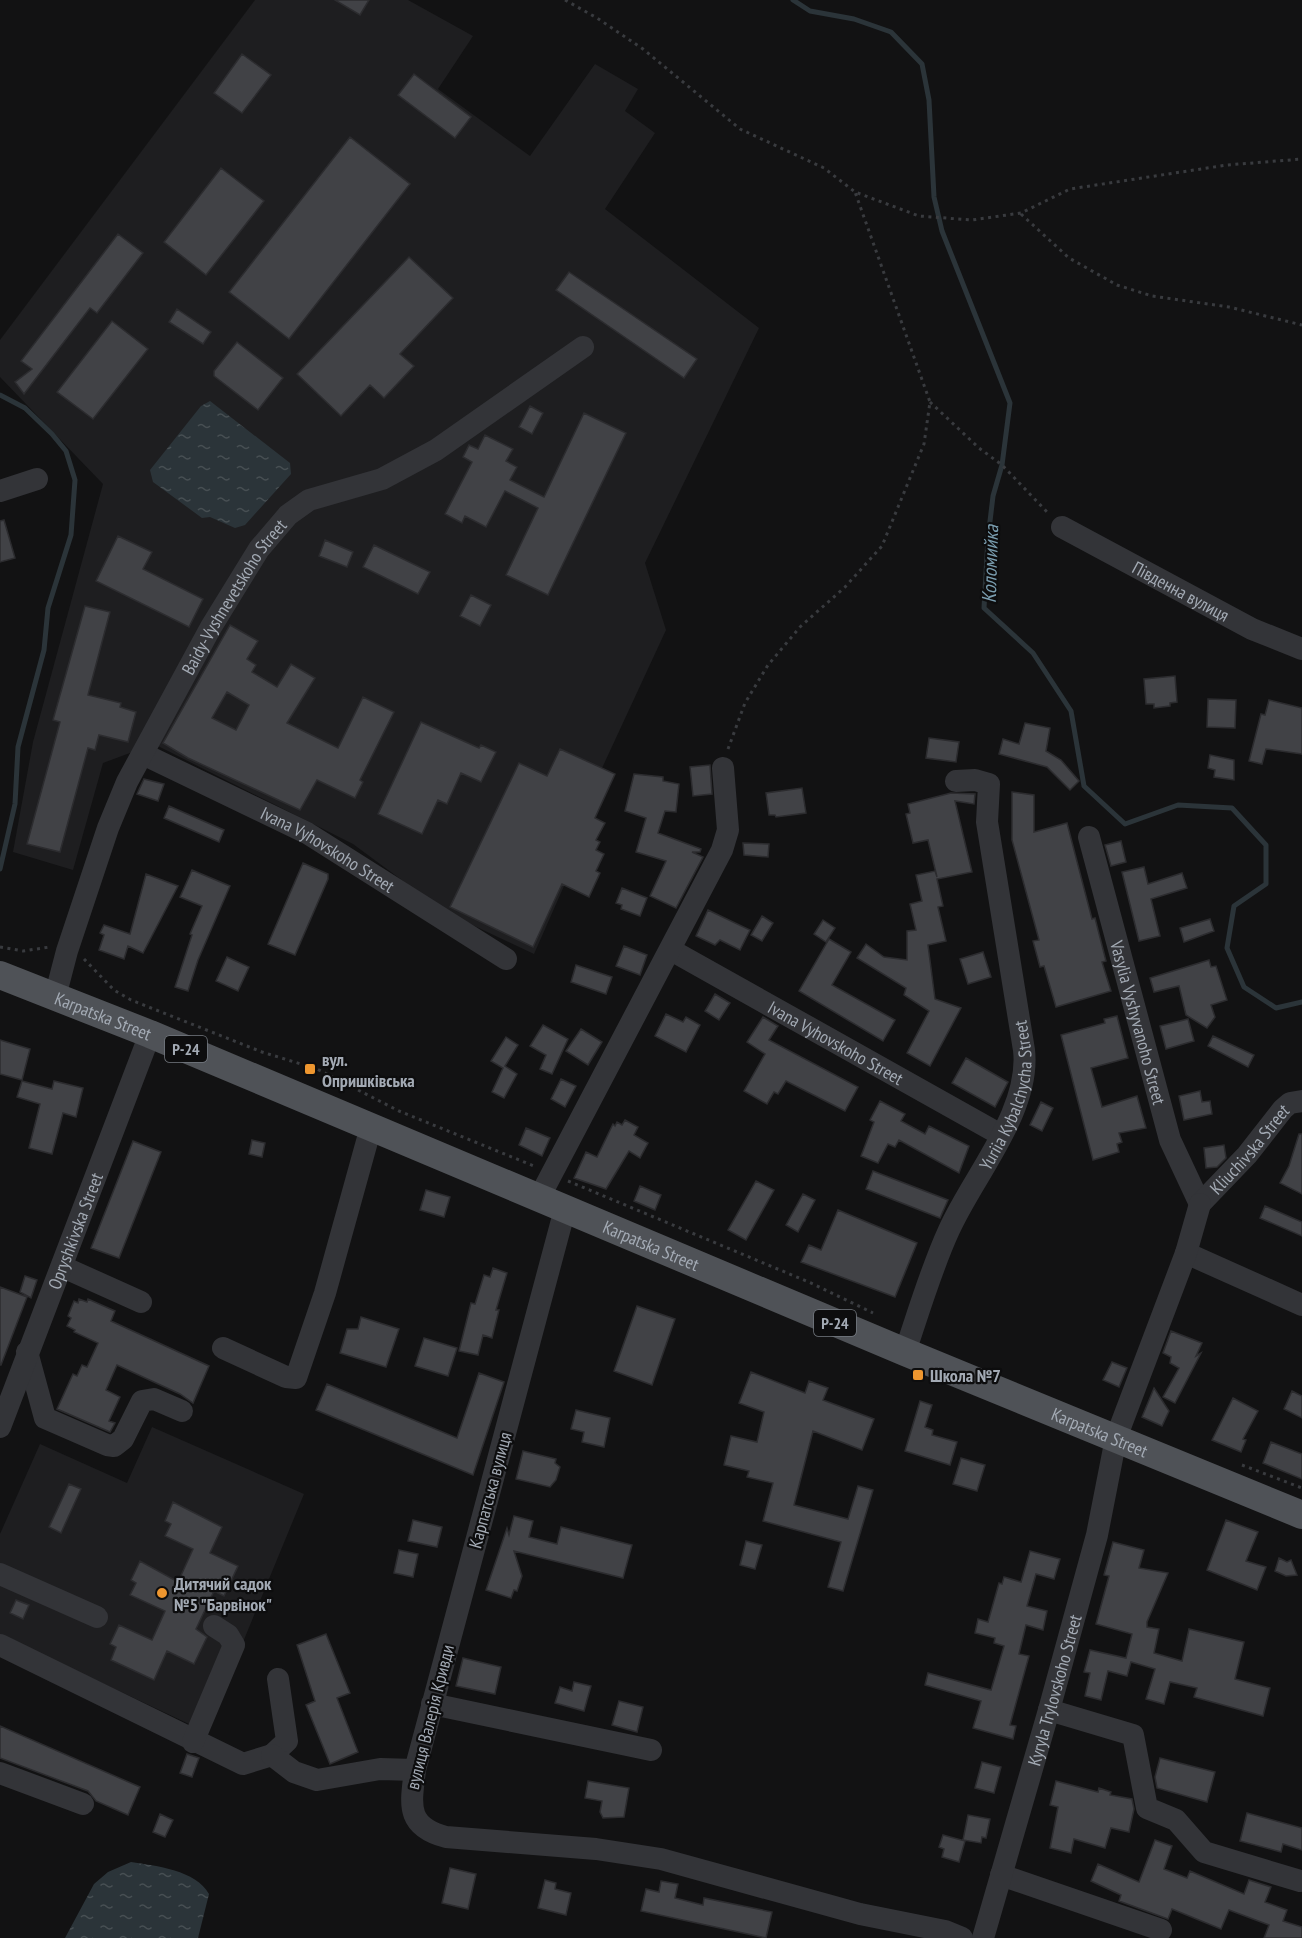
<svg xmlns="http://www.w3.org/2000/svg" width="1302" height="1938" viewBox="0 0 1302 1938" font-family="'PT Sans Narrow',sans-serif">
<defs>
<pattern id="water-ripples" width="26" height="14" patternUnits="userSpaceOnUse" patternTransform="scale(1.5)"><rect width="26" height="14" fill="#2b3439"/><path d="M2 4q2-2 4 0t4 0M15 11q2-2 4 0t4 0" fill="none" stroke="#474f53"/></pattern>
</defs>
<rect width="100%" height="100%" fill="#121213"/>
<path fill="#1e1e20" d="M255,0h153l65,36 -35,53 92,67 65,-92 43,25 -13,22 30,22 -50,76 154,119 -114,235 21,67 -82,177 10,11 -60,136 -89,-42 -92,-68 -199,-100 -51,19 -30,107 -60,-18 20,-110 70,-258 -103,-107v-37z
M152,1427l152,67 -98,238 -206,-97v-101l40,-90 87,39z"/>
<path fill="url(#water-ripples)" d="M210,401l80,62 1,11 -46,51 -10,3 -25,-11 -8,1 -49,-36 -3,-12 51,-64z
M131,1862c25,4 65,8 78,32l-11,44h-133l29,-54 14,-12z"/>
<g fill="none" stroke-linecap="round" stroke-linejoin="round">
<path stroke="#2b3439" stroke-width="5" d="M793,0l17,11 44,8 37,13 31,32 7,36 5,97 8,34 68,172 -8,62 -9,31 -5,42 -4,70 49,45 38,58 13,75 41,38 53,-19 54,3 34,37v39l-32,22 -7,42 17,39 32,21 26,-6
M0,395l25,13 27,26 14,17 9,29 -4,55 -23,73 -4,42 -26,97 -3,57 -15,65"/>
</g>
<path fill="#414246" stroke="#2c2c2f" stroke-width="1.5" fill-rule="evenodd" d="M335,0h34l-9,15z
M242,54l29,21 -29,38 -28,-20z
M414,74l57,43 -16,21 -57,-43z
M350,137l60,47 -121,155 -60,-47z
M221,168l43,33 -58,74 -42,-33z
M118,234l25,19 -46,60 -7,-5 -66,86 -9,-12 17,-13 -11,-8z
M409,257l44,41 -53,56 14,12 -30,32 -14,-13 -29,31 -44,-42z
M569,272l128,87 -13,19 -128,-88z
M177,309l34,23 -8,12 -34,-22z
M112,321l36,28 -55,70 -36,-27z
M237,342l46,36 -25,32 -44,-34v-5z
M530,406l13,7 -11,21 -13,-7z
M584,413l42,20 -78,162 -42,-20 32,-67 -33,-17 -19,36 -21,-11 -3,7 -17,-9 27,-52 -9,-5 6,-12 9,4 7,-14 28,14 -7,12 11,6 -7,13 34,17z
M4,520l11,38 -15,4v-41z
M118,536l34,16 -9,17 60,30 -14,28 -93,-46z
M325,540l28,12 -6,15 -28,-11z
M374,545l56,27 -12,22 -55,-27z
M471,595l20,10 -11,21 -20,-10z
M85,606l25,6 -22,83 33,8 -1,4 16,5 -8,30 -29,-7 -4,15 -7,-2 -28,104 -33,-8 33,-122 -7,-2z
M230,625l28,16 -11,18 9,6 -4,7 25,15 14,-23 24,14 -28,45 51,25 25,-51 31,15 -34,68 3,2 -8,16 -38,-18 -17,30 -112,-52 -25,-15zM227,692l22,13 -13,25 -24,-12z
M1175,676l2,26 -7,1v3l-16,2v-4h-8l-2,-25z
M1208,699l28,1 -1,28 -28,-1z
M1269,700l33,8v46l-36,-5 -4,15 -13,-3 12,-47 4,1z
M421,722l58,26 2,-3 15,7 -15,30 -20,-9 -14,31 -9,-4 -16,34 -44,-20z
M1025,723l25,5 -4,23 15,9 18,21 -9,9 -23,-23 -48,-13 4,-15 16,5z
M929,738l30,4 -3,20 -30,-4z
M560,749l55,25 -20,44 10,5 -9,17 4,2 -4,8 8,4 -8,17 4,2 -11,24 -27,-13 -29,63 -83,-40 69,-144 28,13z
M1210,755l24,5v20l-20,-3 1,-7 -7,-2z
M710,765l2,29 -19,2 -3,-29z
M634,774l29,3v4l16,3 -3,28 -11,-1 -7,22 43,16 -1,3h-8l11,5 -27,51 -26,-12 16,-35 -30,-9 10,-34 -21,-7z
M144,779l20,5 -6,17 -21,-7z
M802,788l4,25 -30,4 -1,-2h-6l-3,-22z
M1012,792l22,3v37l33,-9 25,96 3,-1 11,43 -4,1 9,29 -55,16 -12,-41 -4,1 -7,-26 6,-1 -27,-100z
M951,793l24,1 -1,10 -19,-3 17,71 -35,7 6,27 -5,1 8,34 -18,4 7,54 26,9 -31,58 -23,-13 22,-42 -25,-16 2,-7 -49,-30 9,-14 18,13 23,3v-29l9,-1 -6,-26 12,-3 -6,-26 19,-4 2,6 -9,-37 -15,3 -7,-29 4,-1 -2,-9z
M169,806l55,24 -5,12 -55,-24z
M1121,841l5,21 -15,4 -6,-21z
M743,843l26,1 -1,13 -24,-2z
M303,863l25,11v5l-33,76 -27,-11z
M1144,867l4,17 34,-11 5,15 -36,11 9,37 -21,5 -17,-69z
M192,870l38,16 -32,74 -10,31 -13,-4 17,-52 -2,-1 12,-28 -22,-9z
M146,874l32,12 -35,67 -15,-7 -4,13 -25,-9 5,-15 -4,-2 4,-8 26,9z
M622,888l25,10 -7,18 -19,-7 1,-4 -6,-2z
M708,910l42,20 -10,20 -20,-10 -5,5 -19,-9z
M762,916l11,7 -11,18 -11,-6z
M1210,919l4,12 -30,11 -4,-14z
M823,920l12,8 -9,14 -12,-8z
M829,939l22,13 -19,33 63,35 -12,21 -84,-50z
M624,946l23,9 -7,20 -24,-9z
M983,952l8,25 -23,7 -8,-25z
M227,957l22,10 -11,24 -22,-10z
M1209,960l2,7 5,-1 11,34 -16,5 4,12 -8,11 -21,-13 -7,-29 -25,6 -4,-14z
M576,965l36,12 -6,17 -35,-12z
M715,994l15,9 -11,17 -14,-9z
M666,1014l17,8 3,-5 14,8 -14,27 -31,-16z
M1117,1016l11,42 -37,10 11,39 35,-11 9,32 -27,5 3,9 -5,2 2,8 -26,8 -32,-125 44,-12 -1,-4z
M763,1017l15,9 -9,14 89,47 -13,24 -59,-30 -8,13 -4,-2 -7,12 -23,-13 21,-37 -18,-12z
M1188,1019l6,22 -28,8 -6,-23z
M543,1025l25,14 -16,35 -12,-5 6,-14 -16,-9z
M581,1029l21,13 -14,23 -22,-14z
M1213,1036l41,19 -6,12 -40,-21z
M506,1037l12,8 -13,21 12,8 -13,24 -12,-6 11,-24 -12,-7z
M0,1040l30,9 -8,31 -22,-6z
M966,1058l42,24 -13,25 -43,-24z
M561,1079l15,7 -11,21 -14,-8z
M22,1081l30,8 2,-8 29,7 -7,29 -13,-4 -11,41 -23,-6 11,-44 -23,-7z
M1200,1091l2,11 8,-1 2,13 -28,6 -5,-24z
M880,1101l25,13 -4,7 24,13 4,-8 40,20 -10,27 -60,-33 -4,7 -7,-3 -10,19 -17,-7 13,-34 -4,-2z
M1041,1102l12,6 -11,23 -12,-6z
M625,1120l13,7 -4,8 14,8 -8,15 -11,-7 -23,38 -32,-11 12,-26 11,5 16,-33 2,2 2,-4 5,3z
M526,1128l24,10 -8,18 -23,-11z
M1299,1134h3v60l-22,-11 9,-17z
M252,1140l13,3 -3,14 -13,-3z
M133,1141l28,11 -42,106 -28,-10z
M1224,1145l2,13 -9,9 -11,1 -2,-20z
M873,1171l75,29 -8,18 -74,-29z
M756,1181l18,9 -28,50 -18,-10z
M640,1186l21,9 -6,15 -21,-9z
M426,1190l24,7 -6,20 -24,-7z
M803,1194l12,6 -17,32 -12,-7z
M1265,1206l37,16v14l-42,-18z
M838,1210l79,33 -22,54 -94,-35 8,-17 12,5z
M493,1268l14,5 -11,37h3l-7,28 -9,-3 -5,20 -19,-4 12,-48 4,1 9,-29 6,2z
M25,1276l12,4 -6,18 -11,-6z
M0,1287l27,10 -26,68h-1z
M79,1299l8,3 1,-3 27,12 -4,10 98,45 -16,37 -13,-9 -63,-29 -11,25 14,7 -11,24 6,2 -5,9 -53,-23 16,-35 4,2 5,-11 5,2 11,-24 -24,-11 1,-2 -8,-4 4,-8 -3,-2 6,-15 4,2z
M637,1306l38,13 -23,66 -38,-14z
M361,1317l38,12 -13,38 -46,-14 7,-24h11z
M1171,1331l31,12 -6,13 5,-3 -26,50 -12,-6 16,-29 -9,-5 1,-6 -8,-4z
M424,1338l33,10 -9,28 -33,-10z
M1112,1362l15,6 -8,19 -16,-7z
M751,1372l54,21 4,-12 19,7 -5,12 51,19 -12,31 -49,-19 -19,74 54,14 10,-33 15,4 -30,101 -15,-4 13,-45 -78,-21 10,-38 -26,-6 2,-6 -25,-6 7,-29 26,6 7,-30 -25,-9z
M479,1373l25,9 -31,93 -157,-65 11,-26 130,54z
M1154,1388l15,23 -7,15 -20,-9z
M1292,1391l10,5v22l-18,-9z
M1233,1398l25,13 -15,28 3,1 -5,12 -29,-12z
M920,1401l12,4 -7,22 8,3 -1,5 25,7 -7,23 -45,-14z
M576,1410l34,8 -6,29 -22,-5 2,-10 -13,-3z
M1271,1442l31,12v25l-39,-16z
M523,1451l33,8 -1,4 5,4 -4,13 -6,7 -34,-8z
M961,1458l24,7 -8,26 -24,-7z
M69,1484l12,5 -20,44 -12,-6z
M173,1502l49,25 -12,26 28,13 -14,30 -10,-5 -18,38 11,8 -13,27 -27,-13 -13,29 -43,-20 5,-13 -6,-3 9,-19 33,15 13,-29 -35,-16 6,-12 -5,-3 9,-19 38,21 15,-33 -28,-13 6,-12 -6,-3z
M514,1516l19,5 -4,16 28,7 4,-17 71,18 -9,33 -109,-27 8,25 -5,15 -3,-1 -3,8 -25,-8 21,-62 2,7z
M413,1520l29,7 -5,20 -29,-6z
M1226,1520l32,12 -12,29 20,6 -9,23 -50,-20z
M746,1541l16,4 -7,24 -15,-4z
M1113,1542l31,8 -5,18 29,5 -21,49v5l12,2 -5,24 28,8 7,-32 55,13 -9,37 35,9 -7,28 -69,-19 3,-9 -27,-6 -6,22 -18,-5 9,-30 -24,-7 -4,14 -19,-5 -7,29 -16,-4 5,-23 -6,-1 6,-22 36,8 6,-24 -36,-10 13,-48 -5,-1z
M399,1550l19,4 -5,23 -19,-4z
M1030,1551l30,8 -6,20 -18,-5 -9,32 20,5 -4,19 -17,-5 -7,29 10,2 -19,69 6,1 -3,13 -40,-11 8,-27 -56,-16 3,-12 63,17 13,-44 -10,-3 1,-5 -20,-5 3,-14 10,3 11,-39 3,1 2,-7 17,5z
M1279,1558l8,4 4,-2 6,15 -11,1 -11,-5z
M16,1600l13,5 -6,14 -13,-6z
M326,1634l24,59 -13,5 21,54 -28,12 -24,-59 9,-4 -18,-56z
M463,1658l38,9 -6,27 -39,-8z
M574,1682l17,4 -7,25 -29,-8 5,-16 12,4z
M619,1701l24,6 -6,25 -25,-7z
M0,1726l140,61 -12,28 -32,-14 -8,-10 -88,-33z
M187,1754l12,4 -7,19 -12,-4z
M1160,1758l55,14 -8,30 -50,-14 -2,-11z
M982,1762l19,5 -7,26 -19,-5z
M588,1781l41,7 -5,29 -21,1 -3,-6 2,-11 -17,-3z
M1056,1781l42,11 1,-4 12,4 -1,3 22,4 2,10 -5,23 -18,-4 -6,20 -31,-9 -3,14 -21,-5 8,-41 -8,-2z
M1247,1813l55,15v22l-19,-6 -2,8 -41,-11z
M160,1814l13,6 -8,17 -12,-5z
M968,1815l22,4 -4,19 -4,-1 -1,6 -18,-3z
M943,1835l22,6 -6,21 -17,-5 2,-8 -5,-2z
M1155,1840l17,6 -8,23 23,9 3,-7 54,23 5,-14 22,7 -6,15 22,8 -4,11 19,6v11h-38l5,-13 -40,-15 -8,19 -49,-20 -4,10 -49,-18 2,-6 -30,-14 7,-17 41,18z
M450,1868l26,6 -8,35 -26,-6z
M545,1880l11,3 -1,6 16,4 -5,22 -28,-7z
M661,1881l17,3 -3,14 28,7 1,-7 68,14 -6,26 -125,-27 5,-22 13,3z"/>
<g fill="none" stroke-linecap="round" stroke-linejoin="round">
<path stroke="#393b3f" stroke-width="3" stroke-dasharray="3 4.5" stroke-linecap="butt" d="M565,0l32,18 46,31 97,80 84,39 31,24 64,24 53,4 49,-7 49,-24 157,-24 75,-6
M1021,214l48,44 48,27 35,11 77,11 73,18
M930,402l49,46 23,17 47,49
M728,749l17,-46 23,-38 32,-38 45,-40 37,-41 42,-102 6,-42 -75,-210
M0,947l23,4 27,-4
M84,959l30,31 17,10 131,52 55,17 82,42 135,55
M568,1181l243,102 62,30
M1242,1465l60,23"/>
<g stroke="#333438" stroke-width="22">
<path d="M0,491l37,-12"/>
<path id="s1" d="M1062,527l190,102 50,20"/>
<path id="s2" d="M143,754l164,79 199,126"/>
<path id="s3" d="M1089,837l81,303 30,64"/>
<path id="s4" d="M671,950l330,185"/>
<path id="s5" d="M55,997l12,-46 41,-123 19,-46 84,-155 48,-78 29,-34 21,-15 73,-21 54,-29 147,-103"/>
<path d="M539,1198l183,-348 6,-20 -5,-62"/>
<path id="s6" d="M1200,1204l47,-49 36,-46 7,-6 12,-2"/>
<path d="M565,1209l-150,561c-4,34 -10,56 31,67l150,12 65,10 199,55 85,17 17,7"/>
<path d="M1186,1253l116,52"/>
<path d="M63,1267l78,35"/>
<path d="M223,1348l63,29 10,1 29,-85 46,-166"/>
<path d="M27,1352l18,66 62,27 7,1 9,-7 19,-38 12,-2 28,12"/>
<path id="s7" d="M905,1352c14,-41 26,-83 44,-122 24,-54 82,-119 75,-180l-37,-228 2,-38 -14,-4 -19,1"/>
<path id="s8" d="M0,1427l150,-393"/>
<path d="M0,1574l97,43"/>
<path d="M0,1645l243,119 29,-9 15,-14 -9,-62"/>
<path d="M432,1704l219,46"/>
<path d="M1049,1710l84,25 14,73 29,12 28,32 96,29"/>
<path d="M193,1742l41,-97 -6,-10 -14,-9"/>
<path d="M272,1755l22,17 23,8 63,-11 35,1"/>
<path d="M0,1773l83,31"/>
<path d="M1001,1875l160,55"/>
<path id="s9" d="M983,1938l66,-228 48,-175 19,-97 70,-185 14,-49"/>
</g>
<path stroke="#4f5257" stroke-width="28" id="s10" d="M0,975l150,59 755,318 397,163"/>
</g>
<g fill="#ee962f" stroke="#0d0d0e" stroke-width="2">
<rect x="304" y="1063" width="12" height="12" rx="3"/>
<rect x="912" y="1369" width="12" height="12" rx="3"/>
<circle cx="162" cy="1593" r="6"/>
</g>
<g text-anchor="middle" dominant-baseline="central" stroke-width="4.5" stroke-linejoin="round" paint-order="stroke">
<g fill="#0d0d0e" stroke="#767b82" stroke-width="1.5">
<rect x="165" y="1036" width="42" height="26" rx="4.5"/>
<rect x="814" y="1310" width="42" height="26" rx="4.5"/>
</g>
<g font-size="16" font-weight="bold" fill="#a3aab4">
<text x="186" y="1049">Р-24</text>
<text x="835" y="1323">Р-24</text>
</g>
<g font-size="18" fill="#a3aab4" stroke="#0d0d0e">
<text stroke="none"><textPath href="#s1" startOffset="135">Південна вулиця</textPath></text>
<text stroke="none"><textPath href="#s5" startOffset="441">Baidy-Vyshnevetskoho Street</textPath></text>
<text stroke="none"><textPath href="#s2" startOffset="208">Ivana Vyhovskoho Street</textPath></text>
<text stroke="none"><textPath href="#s10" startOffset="111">Karpatska Street</textPath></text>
<text stroke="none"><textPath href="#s3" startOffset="192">Vasylia Vyshyvanoho Street</textPath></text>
<text stroke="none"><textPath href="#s4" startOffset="189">Ivana Vyhovskoho Street</textPath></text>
<text stroke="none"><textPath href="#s7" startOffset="279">Yuriia Kybalchycha Street</textPath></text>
<text stroke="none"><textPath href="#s6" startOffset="74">Kliuchivska Street</textPath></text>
<text stroke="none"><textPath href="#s8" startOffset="210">Opryshkivska Street</textPath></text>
<text stroke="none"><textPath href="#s10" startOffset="705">Karpatska Street</textPath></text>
<text stroke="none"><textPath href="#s10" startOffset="1191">Karpatska Street</textPath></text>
<text transform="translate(490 1490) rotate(-75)">Карпатська вулиця</text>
<text stroke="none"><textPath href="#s9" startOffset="258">Kyryla Trylovskoho Street</textPath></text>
<text transform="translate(430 1717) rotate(-76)">вулиця Валерія Кривди</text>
</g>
<g font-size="18" font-weight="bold" fill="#a3aab4" stroke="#0d0d0e" text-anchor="start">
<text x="322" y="1059">вул.<tspan x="322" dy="21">Опришківська</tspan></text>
<text x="930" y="1375">Школа №7</text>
<text x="174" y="1583">Дитячий садок<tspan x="174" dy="21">№5 "Барвінок"</tspan></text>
</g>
<g font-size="20" font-style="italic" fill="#7a9daf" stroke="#0d0d0e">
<text transform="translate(990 564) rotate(-88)">Коломийка</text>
</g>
</g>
</svg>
